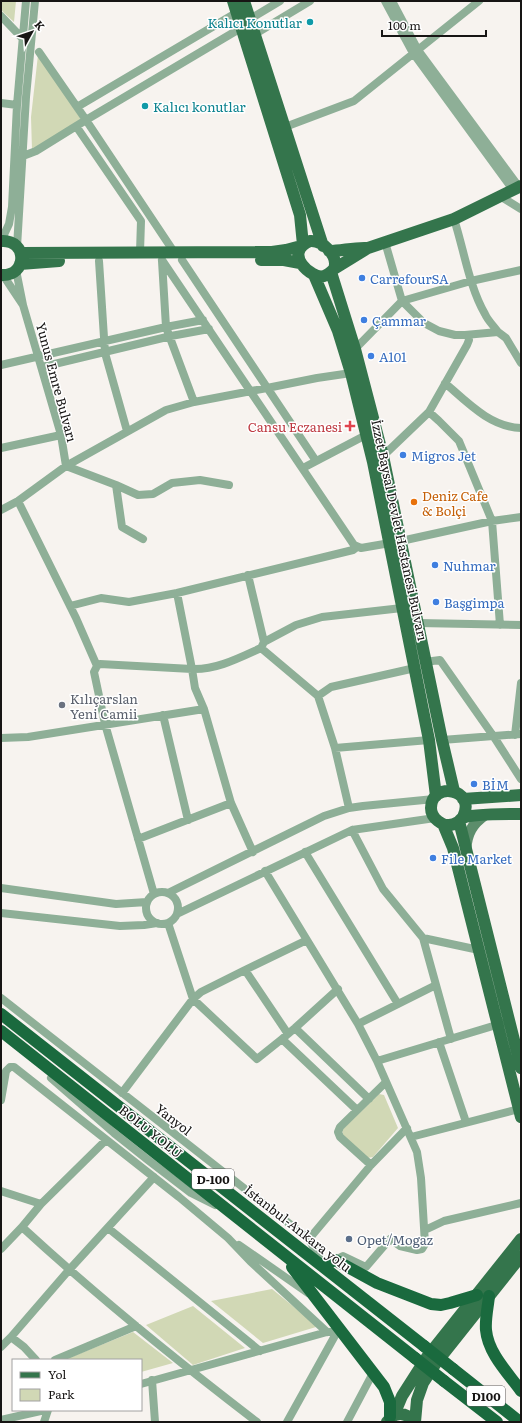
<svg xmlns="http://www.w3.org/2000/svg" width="522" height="1423" viewBox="0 0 522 1423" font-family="Literata,serif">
<rect width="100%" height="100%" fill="#f7f3ef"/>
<path fill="#d1d8b5" d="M1,1h15l-2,21 -13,-12z
M38,55l43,64 -49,31 -1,-33z
M379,1094l5,1 14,33 -25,29 -6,1 -24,-23 -1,-5z
M272,1289l44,36v2l-53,16 -52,-42z
M193,1306l52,42 -52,17 -47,-40z
M133,1332l40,31 -32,9v-12h-77z"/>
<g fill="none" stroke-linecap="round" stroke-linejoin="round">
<path stroke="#8eaf97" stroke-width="8" d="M385,1l28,52 100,137
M392,1l26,49 101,137
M1,16l21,22
M250,19l30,-18
M255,34l55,-33
M39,52l47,68 88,132
M1,103l16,2
M77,107l159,-94
M76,126l65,95 -1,31
M285,127l69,-26 125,-100
M23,156l13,-5 50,-31 155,-92
M500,196l21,13
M454,219c10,31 15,67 31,95 3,7 9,12 13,18
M1,241l8,-17 3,-17 5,-102 9,-104
M385,242l17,59 22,22 15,8 16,4h10l33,-3 8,6 15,25
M17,247l9,-150 9,-96
M162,260l192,285 7,3 29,-5
M182,260l134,201
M99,261l6,92 22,78
M162,261l4,66 28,75
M3,275l20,30 -7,-35
M23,305l38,130 5,31 50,19 6,42 21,12
M355,349l47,-48 69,-20 50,-11
M1,365l165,-38 37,-7
M42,367l129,-31 38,-7
M445,383c22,19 45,44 76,45
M429,412l10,9 20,20 33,80 8,104
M1,448l60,-13
M383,456l46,-44 38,-67 2,-5 -1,-5
M303,468l63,-33
M116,485l22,10 15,-1 19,-11 28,-3 29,5
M18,501l58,117 21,48
M1,510l17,-9 48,-35 100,-56 28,-8 73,-14 50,-10 34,-5
M401,541l91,-20 29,-4
M248,575l16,67
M177,593l15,76c24,1 47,-11 69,-21l57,48
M70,606l31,-8 28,4 48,-9 176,-43 4,-3
M418,623l103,2
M261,648l3,-6 32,-17 26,-8 80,-9
M425,662l15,-2 54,77 27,42
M415,668l-84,19 -13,9 17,52 94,-8
M163,715l25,105
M515,735l6,-52
M1,738l27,-1 176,-28
M442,740l79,-6
M335,748l14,60
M352,830l31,59 40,49 56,12
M138,839l93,-36
M305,852l93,152
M265,871l93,153 19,37 40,91 4,26 4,66 -3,5 -5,1 -17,-4 -10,-7 -24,28 -23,-11 -8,4
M1,888l115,16 31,-2
M146 908a16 16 0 1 1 32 0a16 16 0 1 1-32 0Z
M168,893l156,-77 25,-8 14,-2 71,-7
M154,894l-49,-170 -11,-52 3,-6 3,-2 92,5 3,19 9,21 27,94 22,49
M1,913l119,13 24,-1 13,-2
M177,914l175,-84 83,-12
M168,923l25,76 8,-7 44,-22
M423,938l28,101
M338,989l-43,39 -13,11 75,71
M1,998l308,241 13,24
M358,1024l78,-39
M295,1028l74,71
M288,1034l-43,-64 62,-30
M439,1042l27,80
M377,1061l126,-38
M51,1078l63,55 34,27 43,33 24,12
M122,1093l71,-94 64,60 25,-20
M1,1100l5,-29 4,-4h4l165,130 49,41 22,23 77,71
M411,1137l108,-28
M371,1165l-31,-28 -2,-5 2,-5 46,-45
M1,1191l40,13
M22,1227c75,69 154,133 235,195
M108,1228l152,123
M425,1230l19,-9 77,-18
M309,1239l62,-74 36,-37
M239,1245l69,48
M1,1249l21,-22 19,-23 65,-64
M1,1347l10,-10
M36,1360l-12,-13 -13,-10 58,-67 85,-93
M55,1360l81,-34
M152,1380l3,42
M141,1384l186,-52h10l4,-2
M1,1420l44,-10
M44,1422l4,-12
M287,1422l50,-90
M347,1422l26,-49"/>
<path stroke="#5c8d6b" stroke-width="11" d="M466,848c1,-14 6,-24 19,-33"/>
<path stroke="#34754c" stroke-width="12" d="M233,1l67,214 3,30
M244,1l79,245
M1,241c27,-2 27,36 0,34
M310,241c13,-1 29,15 24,28 -3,3 -6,6 -10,7 -12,4 -42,-23 -14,-35z
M368,248l86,-29 67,-33
M329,251c13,0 25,-4 39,-3l-34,21
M21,253l251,-1 14,-2 15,-4
M261,260h23l16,3
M20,264l39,-3
M331,272l24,77 28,107 59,284 12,51
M314,275l24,56 13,42 22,89 56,278 7,56
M463,799l58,-4
M463,817c14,-29 -32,-36 -32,-9 0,5 3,10 7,13 6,5 14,5 20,1 2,-1 3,-4 5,-4 7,-4 48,-4 58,-4
M459,821l62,247
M443,824l10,24 68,269
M394,1415l8,-19 25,-39 94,-118
M387,1422c7,-10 19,-11 26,0
M415,1422l2,-22 6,-17 13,-20 85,-107"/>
<path stroke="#1a6a3e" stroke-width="12" d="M1,1014l423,332
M1,1031l414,327
M323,1266l12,-6 42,23 54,21 10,1 9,-2 27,-8
M292,1267l92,120 6,15v15
M489,1296c-1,11 -4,23 -3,34 2,23 22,43 35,61
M453,1369l67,53
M444,1381l53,41"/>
<path stroke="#1a6a3e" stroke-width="12" d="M424,1346l29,23
M415,1358l29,23"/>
</g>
<g fill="#0f9aa8" stroke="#fff" stroke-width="1.5">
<circle cx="310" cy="22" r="4"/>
<circle cx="145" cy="106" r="4"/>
</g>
<g fill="#3f7fe0" stroke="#fff" stroke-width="1.5">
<circle cx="362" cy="278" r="4"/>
<circle cx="364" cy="320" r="4"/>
<circle cx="371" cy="356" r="4"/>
<circle cx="403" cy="455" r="4"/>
<circle cx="435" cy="565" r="4"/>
<circle cx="436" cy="602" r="4"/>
<circle cx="474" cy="784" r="4"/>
<circle cx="433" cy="858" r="4"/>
</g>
<path fill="#e0444e" stroke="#fff" stroke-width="1.5" d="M348 420h4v4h4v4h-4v4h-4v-4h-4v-4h4z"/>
<circle fill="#e8710a" stroke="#fff" stroke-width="1.5" cx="414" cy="502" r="4"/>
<circle fill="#6b7280" stroke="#fff" stroke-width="1.5" cx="62" cy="705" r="4"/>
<circle fill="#5c6f8a" stroke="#fff" stroke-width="1.5" cx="349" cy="1239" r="4"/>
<g text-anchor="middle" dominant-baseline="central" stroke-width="3" stroke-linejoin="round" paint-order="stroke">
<g fill="#fff" stroke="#5d5b5a" stroke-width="1">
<rect x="192" y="1169" width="42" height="20" rx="3"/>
<rect x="467" y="1386" width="38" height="20" rx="3"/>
</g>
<g font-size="12" font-weight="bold" fill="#171514">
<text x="213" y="1179">D-100</text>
<text x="486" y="1396">D100</text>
</g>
<g font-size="13" fill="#0d838f" stroke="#fff" text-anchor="end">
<text x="302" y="22">Kalıcı Konutlar</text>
<text x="153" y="106" text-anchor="start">Kalıcı konutlar</text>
</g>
<g font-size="13" fill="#366cbe" stroke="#fff" text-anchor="start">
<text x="370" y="278">CarrefourSA</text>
<text x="372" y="320">Çammar</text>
<text x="379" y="356">A101</text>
<text x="411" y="455">Migros Jet</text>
<text x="443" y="565">Nuhmar</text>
<text x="444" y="602">Başgimpa</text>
<text x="482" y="784">BİM</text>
<text x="441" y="858">File Market</text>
</g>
<g font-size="13" fill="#171514" stroke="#fff">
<text transform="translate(57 382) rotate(75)">Yunus Emre Bulvarı</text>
<text transform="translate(400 530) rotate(78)">İzzet Baysal Devlet Hastanesi Bulvarı</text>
<text transform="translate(174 1119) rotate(38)">Yanyol</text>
<text transform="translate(151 1131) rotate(38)">BOLU YOLU</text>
<text transform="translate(298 1228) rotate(38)">İstanbul-Ankara yolu</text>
</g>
<g font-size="13" fill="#be3a42" stroke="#fff" text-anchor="end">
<text x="342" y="426">Cansu Eczanesi</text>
</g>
<g font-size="13" fill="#c56008" stroke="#fff" text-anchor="start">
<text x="422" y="495">Deniz Cafe<tspan x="422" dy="15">&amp; Bolçi</tspan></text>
</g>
<g font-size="13" fill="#5b616d" stroke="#fff" text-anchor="start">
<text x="70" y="698">Kılıçarslan<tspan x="70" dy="15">Yeni Camii</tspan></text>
</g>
<g font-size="13" fill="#4e5e75" stroke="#fff" text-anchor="start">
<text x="357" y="1239">Opet/Mogaz</text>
</g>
</g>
<rect width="522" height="1423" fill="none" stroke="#171514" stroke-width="4"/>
<rect x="12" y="1359" width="130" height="52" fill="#ffffff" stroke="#a2a1a1"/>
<rect x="20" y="1372" width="20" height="6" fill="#34754c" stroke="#a2a1a1"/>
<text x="48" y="1379" font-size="12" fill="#171514">Yol</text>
<rect x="20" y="1389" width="20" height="12" fill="#d1d8b5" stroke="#a2a1a1"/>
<text x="48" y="1399" font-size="12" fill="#171514">Park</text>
<g transform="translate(32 32) rotate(50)" stroke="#ffffff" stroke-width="3" paint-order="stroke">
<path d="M0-3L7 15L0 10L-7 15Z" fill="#171514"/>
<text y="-6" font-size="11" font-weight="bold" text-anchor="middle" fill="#171514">K</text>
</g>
<path d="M382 30v6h104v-6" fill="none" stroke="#171514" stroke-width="2"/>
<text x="388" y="30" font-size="12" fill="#171514" stroke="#ffffff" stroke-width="3" paint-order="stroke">100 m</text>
</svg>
